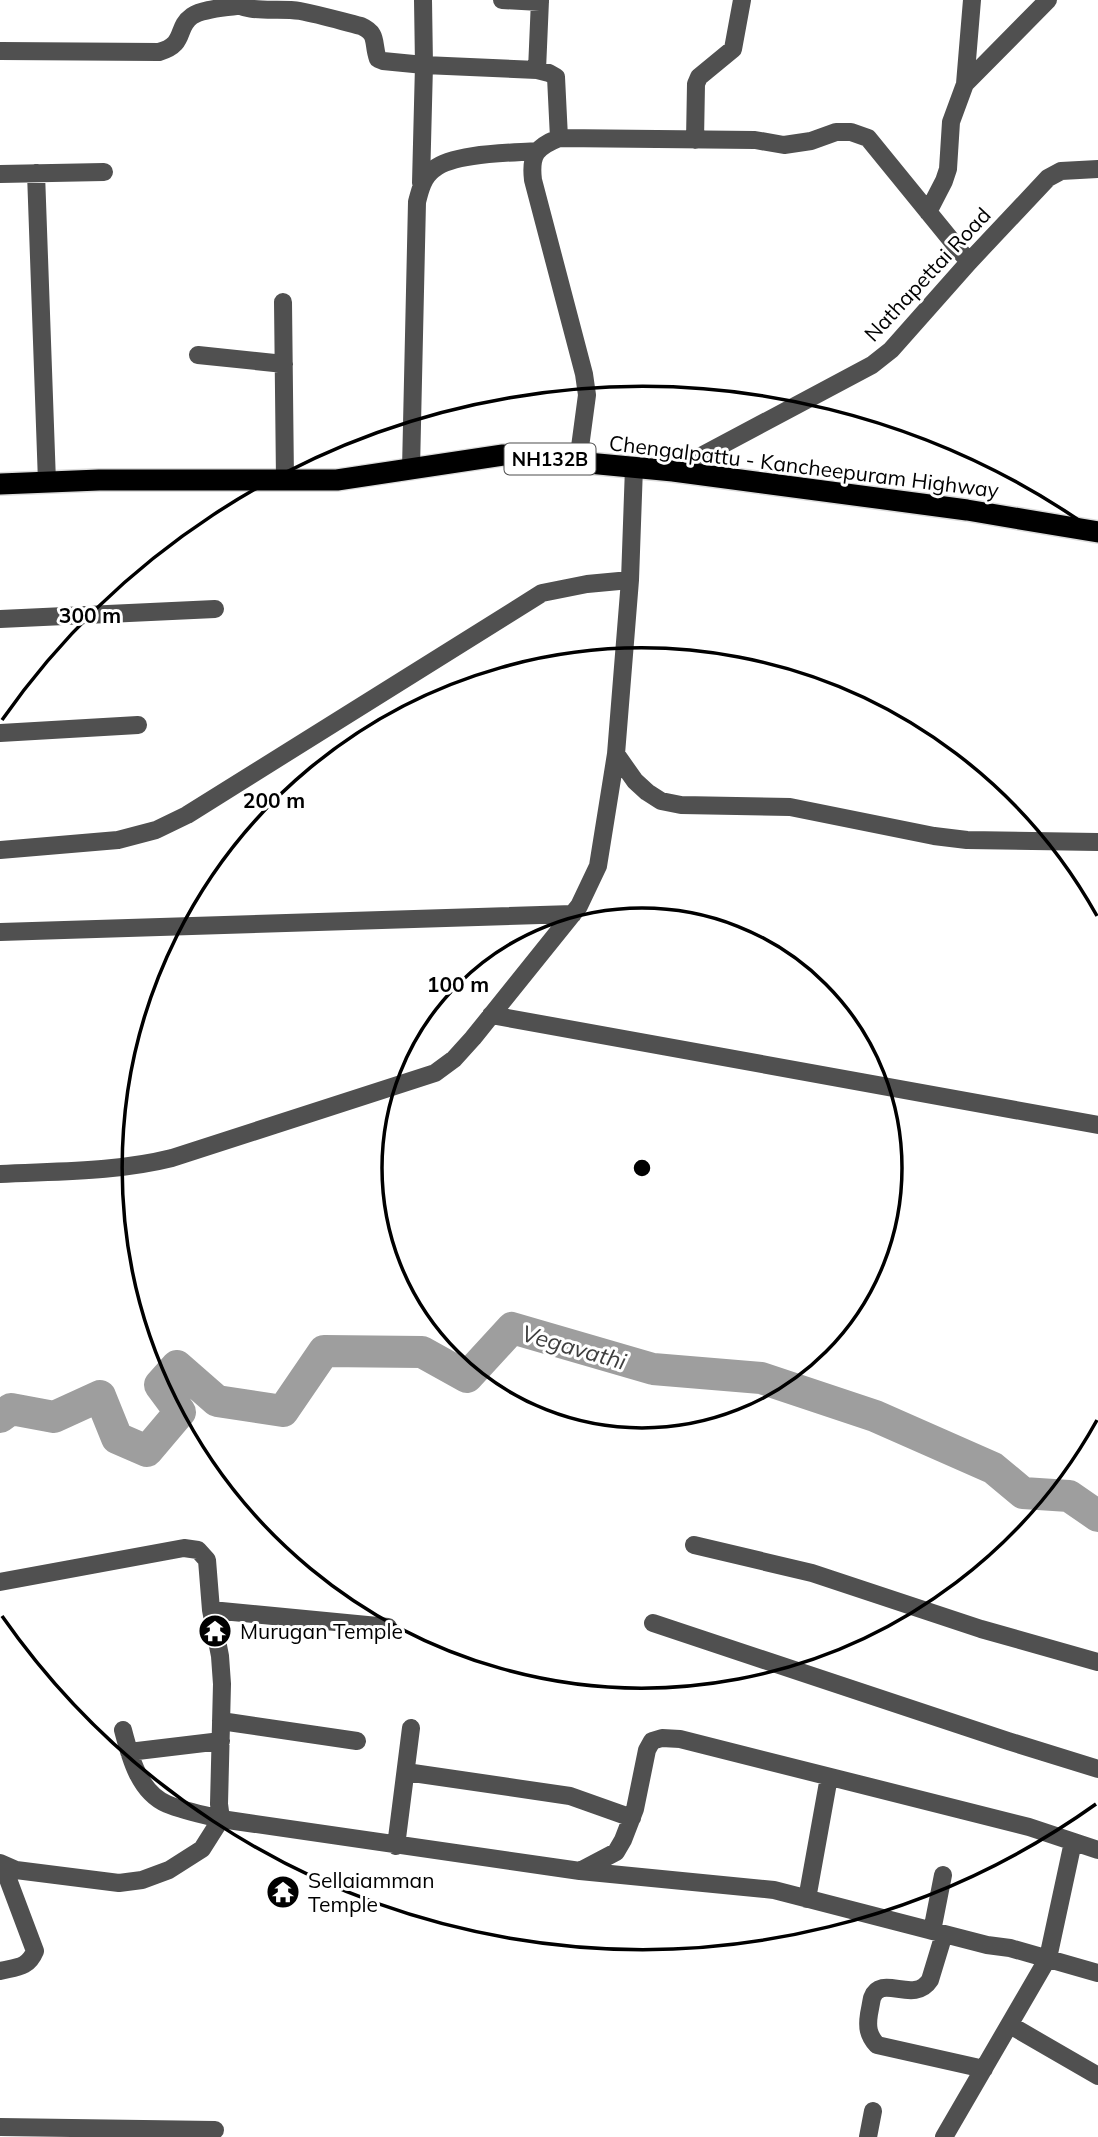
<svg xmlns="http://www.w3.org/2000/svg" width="1098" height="2137" viewBox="0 0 1098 2137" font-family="Mulish,sans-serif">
<rect width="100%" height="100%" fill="#fff"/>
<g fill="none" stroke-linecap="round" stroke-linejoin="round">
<path stroke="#9e9e9e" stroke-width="32" d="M0,1417l11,-8 43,8 46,-21 17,42 30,13 33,-39 -20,-27 17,-19 40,35 66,10 41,-60 98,1 45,25 45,-49 141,41 108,9 114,38 118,52 30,25 46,3 29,20"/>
<defs>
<path id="highway" d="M0,484l99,-4h238l166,-25 170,16 294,39 131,22"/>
</defs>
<use href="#highway" stroke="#dbdbdb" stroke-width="24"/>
<path stroke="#505050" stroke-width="18" d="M229,0c19,15 49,7 71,11 21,4 41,10 61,15 18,8 11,17 17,33l5,2 41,4 -3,118
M423,0l1,65 113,5 12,3 7,4 3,61
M502,0l38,2
M0,51l159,1c28,-8 16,-24 33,-36 11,-7 31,-8 44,-10
M537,70l3,-70
M965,84l83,-84
M695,140l1,-56 3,-7 34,-28 9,-49
M36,173l11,309
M0,174l104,-2
M928,212l16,-31 4,-12 3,-47 14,-38 7,-84
M283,302l2,178
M198,355l86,9
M578,462l9,-67 -3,-21 -51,-194c-3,-25 3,-33 26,-42l196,2 29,5 27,-4 25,-9h15l17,6 101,124
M634,467l-4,113 -14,174 19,27 12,11 14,9 20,4 109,2 144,29 33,4 131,2
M411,469l6,-267c3,-12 6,-25 17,-33 19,-16 77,-16 103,-18
M673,471l199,-106 19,-15 78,-88 79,-84 13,-7 37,-2
M0,619l215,-10
M0,733l138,-8
M0,850l118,-10 38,-10 31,-15 355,-222 45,-9 43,-4
M0,932l573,-18
M491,1015l607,110
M0,1174c58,-3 116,-2 172,-16l263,-85 19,-14 19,-21 106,-132 19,-40 18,-112
M694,1545l118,28 169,56 117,33
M0,1582l184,-34 14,2 9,10 4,50 9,46 2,28 -3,120 2,15 -19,30 -33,21 -27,10 -23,3 -103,-13 -16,-7
M211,1610l177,17
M653,1623l355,118 90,28
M221,1721l136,20
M123,1730c7,27 16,62 44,74 17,7 37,11 54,15l359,52 194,19 213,55 23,3 88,25
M129,1752l92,-11
M406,1772l164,24 62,22
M396,1846l15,-118
M580,1871l36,-19 7,-12 12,-31 12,-59 5,-9 10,-3 18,1 349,88 69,23
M807,1899l22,-122
M932,1931l11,-56
M944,1934l-14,46c-16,25 -49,-7 -58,18 -1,5 -2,11 -3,16 -2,13 -1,21 8,31l107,24
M0,1971c17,-4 28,-3 35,-20l-32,-85
M1010,2025l88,51
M0,2127l215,3
M868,2137l5,-26
M944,2137l104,-179 25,-116"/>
<use href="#highway" stroke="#000" stroke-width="21"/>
</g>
<g fill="none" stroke="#000" stroke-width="3.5">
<circle cx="642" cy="1168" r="260"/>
<path d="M1097 1420A520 520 0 1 1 1097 916"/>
<path d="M1096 1804A781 781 0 0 1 2 1616M2 720A781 781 0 0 1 1096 532"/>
</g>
<defs>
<symbol id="temple-disc" viewBox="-11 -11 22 22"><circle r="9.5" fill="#000" stroke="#fff"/><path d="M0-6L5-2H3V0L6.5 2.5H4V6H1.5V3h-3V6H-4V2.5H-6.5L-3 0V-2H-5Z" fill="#fff"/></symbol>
</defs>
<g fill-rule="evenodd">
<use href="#temple-disc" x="196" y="1612" width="38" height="38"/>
<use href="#temple-disc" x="264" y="1873" width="38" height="38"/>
</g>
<g text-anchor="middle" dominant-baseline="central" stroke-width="6" stroke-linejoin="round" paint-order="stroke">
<rect fill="#fff" stroke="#4c4c4c" stroke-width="2" x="504.5" y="443.5" width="91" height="31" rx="5"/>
<g font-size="19" font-weight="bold" fill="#000">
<text x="550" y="459">NH132B</text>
</g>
<g font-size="21" fill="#000" stroke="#fff">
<text transform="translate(927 274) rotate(-47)">Nathapettai Road</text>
<text transform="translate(804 466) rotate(7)">Chengalpattu - Kancheepuram Highway</text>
</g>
<g font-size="21" fill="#000" stroke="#fff" text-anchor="start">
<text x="240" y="1631">Murugan Temple</text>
<text x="308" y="1880">Sellaiamman<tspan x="308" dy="24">Temple</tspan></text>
</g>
<g font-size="23" font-style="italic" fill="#3f3f3f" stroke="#fff">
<text transform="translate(574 1347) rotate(16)">Vegavathi</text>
</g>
</g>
<circle cx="642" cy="1168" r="10" fill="#000" stroke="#fff" stroke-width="3.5"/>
<g font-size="21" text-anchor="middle" font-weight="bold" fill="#000" stroke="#fff" stroke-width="6" stroke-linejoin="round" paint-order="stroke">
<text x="90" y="623">300 m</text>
<text x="274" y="808">200 m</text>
<text x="458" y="992">100 m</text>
</g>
</svg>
